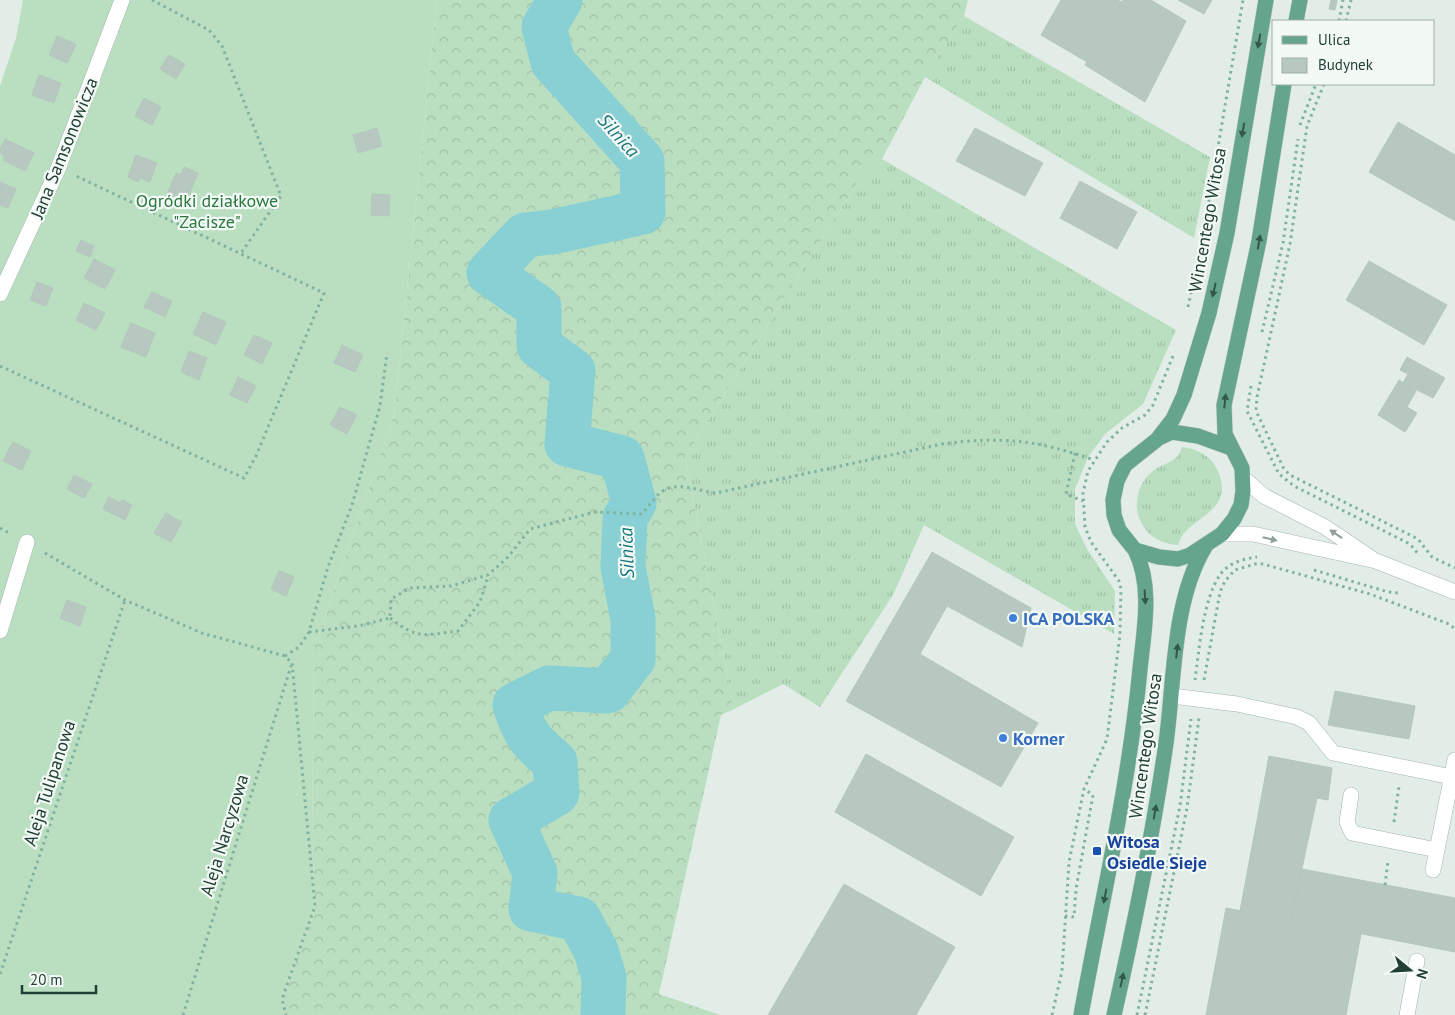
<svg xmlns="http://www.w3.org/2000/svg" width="1455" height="1015" viewBox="0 0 1455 1015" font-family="'PT Sans',sans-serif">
<defs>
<pattern id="grass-tufts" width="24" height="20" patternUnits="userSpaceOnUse" patternTransform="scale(1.25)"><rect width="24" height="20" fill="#badfc0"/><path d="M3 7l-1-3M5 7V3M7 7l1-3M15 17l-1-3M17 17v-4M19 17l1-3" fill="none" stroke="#a0c0a6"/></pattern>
<pattern id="forest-crowns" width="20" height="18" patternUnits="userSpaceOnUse" patternTransform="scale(1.25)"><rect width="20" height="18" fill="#badfc0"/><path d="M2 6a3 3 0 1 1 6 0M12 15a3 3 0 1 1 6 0" fill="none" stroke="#a0c0a6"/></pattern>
</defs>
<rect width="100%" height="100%" fill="#e2ede7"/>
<path fill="url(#grass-tufts)" d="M964,16l246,141 -16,81 -269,-161z
M882,159l294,171 -33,74 -38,30 -17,23 -13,32v35l12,25 28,42 -1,43 -190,-109 -31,70 -73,112 -37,-23 -49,25 -49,-252 178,-284z
M1182,447c15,2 28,8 35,22 22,46 -36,49 -38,76 -16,-1 -30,-7 -38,-23 -9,-17 -3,-40 13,-52 12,-8 23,-7 28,-23z"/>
<path fill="url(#forest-crowns)" d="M437,0h531l-4,16 -39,61 -43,82 -19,14 -178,284 49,252 -13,6 -62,279 61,21h-434l-4,-16 33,-93 -3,-67 2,-190 80,-234z"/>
<path fill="#badfc0" d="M23,0h414l-43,415 -80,234 -2,190 3,67 -33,93 4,16h-286v-929l16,-48z"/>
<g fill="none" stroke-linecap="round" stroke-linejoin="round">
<path stroke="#88d0d4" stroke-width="45" d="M560,0l-16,27 9,35 89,99 1,51 -91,20 -27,3 -36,38 50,35v38l34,25 -6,73 55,14 12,45 -9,15 -2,49 10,52v40l-25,32 -59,-3 -34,17c9,29 17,38 40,57l2,31 -46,27 24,53 -4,36 48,10 17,32 8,26 -1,38"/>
</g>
<path fill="#b7c8c0" stroke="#b4c7bd" d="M1061,0h56l5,2 -35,60 -46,-27z
M1123,0h28l35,21 -41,81 -60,-37z
M1178,0h34l-8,14z
M1331,0h6l-2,10 -6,-1z
M57,36l19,8 -9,19 -18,-8z
M169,55l16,9 -9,15 -16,-10z
M39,75l22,8 -7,20 -22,-8z
M144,98l17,9 -9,18 -17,-9z
M1398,122l57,33v66l-86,-49z
M377,128l5,18 -24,7 -5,-18z
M975,128l68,35 -18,33 -69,-35z
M5,139l29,14 -9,18 -22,-11 2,-4 -5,-3v-4z
M136,155l21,8 -7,19 -10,-4 -2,4 -10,-5z
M184,167l14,6 -12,29 -19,-8 9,-21 5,2z
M1080,181l57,31 -20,37 -57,-31z
M0,182l16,7 -8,19 -8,-3z
M372,194l18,1 -1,21 -18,-1z
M81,240l13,6 -4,11 -14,-6z
M94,259l21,11 -10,19 -21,-11z
M1369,261l78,44 -23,40 -78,-45z
M37,282l16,6 -7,18 -16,-6z
M152,292l20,9 -7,16 -21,-10z
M84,303l21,10 -9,17 -20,-10z
M203,312l23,10 -10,23 -23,-11z
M131,323l24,10 -9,24 -25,-10z
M254,335l18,8 -10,21 -18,-9z
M342,345l21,10 -8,17 -21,-9z
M189,351l18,7 -8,22 -18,-8z
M1407,357l38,21 -12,20 -30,-15 5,-9 -8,-4z
M238,377l18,9 -9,17 -17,-8z
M1399,380l17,11 -9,16 10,6 -12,19 -27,-17z
M340,407l17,8 -10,19 -17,-9z
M13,442l18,9 -9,19 -19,-9z
M74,475l18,9 -8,14 -17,-9z
M108,497l12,6 2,-3 10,5 -7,15 -22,-11z
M166,513l16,9 -11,20 -17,-9z
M932,552l99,56 -9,39 -75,-41 -27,48 118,69 -37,64 -155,-86z
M279,571l15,6 -8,19 -15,-7z
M67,600l19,7 -6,19 -20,-8z
M1335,691l80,15 -6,33 -81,-14z
M866,754l148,83 -33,59 -146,-84z
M1269,756l63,12 -4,32 -11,-2 -26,122 -51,-9z
M1302,869l153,29v54l-164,-32z
M844,884l111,63 -39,68h-148z
M1226,908l135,26 -15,81h-140z"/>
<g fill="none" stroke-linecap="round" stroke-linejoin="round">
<defs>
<path id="minor" d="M0,294l58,-125 64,-169
M1243,478l21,18 61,31 46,31
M1222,534h31l123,27 79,31
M0,631l27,-89
M1172,696l65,8 60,13 12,6 24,30 119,24
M1351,795l-4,27 5,11 85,17
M1433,870l22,-110
M1407,1015l10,-54"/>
<path id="major" d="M1296,21l4,-21
M1159,437l14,-18 11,-24 25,-82 18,-80 39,-233
M1231,448l-33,-12 -26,-4 -13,6 -34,27 -8,16 -4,19 1,15 5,15 16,20 24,7 19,2 12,-4 32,-21 12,-15 7,-14 2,-14 -1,-23 -17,-34 -1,-29 35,-164 25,-157
M1081,1015c21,-116 48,-229 59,-346 4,-39 13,-83 -5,-119
M1114,1015c20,-88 38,-176 51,-265 10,-65 6,-146 40,-203"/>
</defs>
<use href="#minor" stroke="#a4b5ae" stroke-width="16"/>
<use href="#major" stroke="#c1c9c6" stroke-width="16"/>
<path stroke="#81b29e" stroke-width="3" stroke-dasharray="2.5 4" stroke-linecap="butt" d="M152,0l57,30 13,16 59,150 -40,57
M1339,21l4,-21
M1346,21l5,-21
M1324,84l-17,42 -17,118 -33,153 -1,14 28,58 6,6 128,64 14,18 23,11
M1300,125l16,-41
M1200,253l43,-253
M1188,307l3,-14
M1262,332l21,-89 15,-104
M0,366l244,112 12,-22 68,-163 -248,-117
M1251,386l-4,25 32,63 15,12 116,58 9,11
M1075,453l-9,41 17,7
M0,528l9,5
M45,553l80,47 77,33 83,23 7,7 23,243 -33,93 4,16
M1314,570l74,22 11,1
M390,618c28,22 34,17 68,13l22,-29 8,-26
M309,632l49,-6 32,-8 1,-19 19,-11 41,-2 37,-11 20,-18 22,-28 65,-17 46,2c7,-6 12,-15 19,-21 16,-13 37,-2 56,0l226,-49c60,-8 95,-4 152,16
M285,656l14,-9 10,-15 19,-65 24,-62 28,-99 7,-53
M1195,680c4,-29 8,-81 25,-105 8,-12 23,-16 37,-18
M1204,680l16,-88 5,-11 10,-11 20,-6h8l107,30 79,30 6,5
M1394,822l5,-36
M1385,885l3,-24
M1065,916l9,1 2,-28 17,-94 -9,-6
M0,974l125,-374
M183,1015l108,-349
M1052,1015l10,-44 7,-109 15,-73 23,-50 13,-105 1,-45 -2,-8 -28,-39 -6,-15 -2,-34 5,-22 19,-29 15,-14 23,-13 8,-10 20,-49
M1137,1015l43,-209 11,-87
M1145,1015l42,-207 12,-90"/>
<use href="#minor" stroke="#fff" stroke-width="15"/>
<use href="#major" stroke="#65a48d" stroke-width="15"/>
</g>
<defs><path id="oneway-solid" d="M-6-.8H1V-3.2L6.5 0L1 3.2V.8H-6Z" transform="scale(1.25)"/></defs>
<g fill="#32584a">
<use href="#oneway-solid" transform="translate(1259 41) rotate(100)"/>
<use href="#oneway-solid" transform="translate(1243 130) rotate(100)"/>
<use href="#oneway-solid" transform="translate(1259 242) rotate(-80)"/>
<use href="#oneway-solid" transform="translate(1214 290) rotate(103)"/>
<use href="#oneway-solid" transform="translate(1225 401) rotate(-84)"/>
<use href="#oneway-solid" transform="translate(1145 597) rotate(87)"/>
<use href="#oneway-solid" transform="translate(1177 651) rotate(-83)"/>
<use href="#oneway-solid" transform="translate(1155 812) rotate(-80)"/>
<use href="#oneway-solid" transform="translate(1105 896) rotate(101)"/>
<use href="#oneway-solid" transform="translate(1122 980) rotate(-78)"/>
</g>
<g fill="#909f9a">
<use href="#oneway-solid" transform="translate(1336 534) rotate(-146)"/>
<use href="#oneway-solid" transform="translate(1270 539) rotate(13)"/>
</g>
<g fill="#3f7fe0" stroke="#f3f9f5" stroke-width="2">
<circle cx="1013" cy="618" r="5"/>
<circle cx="1003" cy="738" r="5"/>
</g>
<rect fill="#1a4fb4" stroke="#f3f9f5" stroke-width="2" x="1092" y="846" width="10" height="10" rx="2.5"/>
<g text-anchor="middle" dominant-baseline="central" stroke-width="4.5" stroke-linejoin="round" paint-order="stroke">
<g font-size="18" fill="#213f34" stroke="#f3f9f5">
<text transform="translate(64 148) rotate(-68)">Jana Samsonowicza</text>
<text transform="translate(1207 220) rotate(-80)">Wincentego Witosa</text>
<text transform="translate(1145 746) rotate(-82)">Wincentego Witosa</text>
<text transform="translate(49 783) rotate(-72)">Aleja Tulipanowa</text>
<text transform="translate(224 835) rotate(-73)">Aleja Narcyzowa</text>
</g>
<g font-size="18" fill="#2a7740" stroke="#f3f9f5">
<text x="207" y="200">Ogródki działkowe<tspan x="207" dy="21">"Zacisze"</tspan></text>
</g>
<g font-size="18" font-weight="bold" fill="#366cbe" stroke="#f3f9f5" text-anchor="start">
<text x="1023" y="618">ICA POLSKA</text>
<text x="1013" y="738">Korner</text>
</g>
<g font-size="18" font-weight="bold" fill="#164399" stroke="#f3f9f5" text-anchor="start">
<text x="1107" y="841">Witosa<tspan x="1107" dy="21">Osiedle Sieje</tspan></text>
</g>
<g font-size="19" font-style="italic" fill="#19777d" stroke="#f3f9f5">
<text transform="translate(619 135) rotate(48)">Silnica</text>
<text transform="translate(626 553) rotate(-92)">Silnica</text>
</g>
</g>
<rect x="1272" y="20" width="162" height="65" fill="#f3f9f5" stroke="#9fafa8"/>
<rect x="1282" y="36" width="25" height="8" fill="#65a48d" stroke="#9fafa8"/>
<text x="1318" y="45" font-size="15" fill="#213f34">Ulica</text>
<rect x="1282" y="58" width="25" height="15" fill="#b7c8c0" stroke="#9fafa8"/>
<text x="1318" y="70" font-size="15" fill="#213f34">Budynek</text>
<g transform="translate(1410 970) rotate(108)" stroke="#f3f9f5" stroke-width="4" paint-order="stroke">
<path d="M0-4L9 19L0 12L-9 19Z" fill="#213f34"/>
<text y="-8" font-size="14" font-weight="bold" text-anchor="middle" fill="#213f34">N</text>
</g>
<path d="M22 985v8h74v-8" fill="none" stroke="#213f34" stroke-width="2.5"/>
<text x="30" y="985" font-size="15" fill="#213f34" stroke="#f3f9f5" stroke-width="4" paint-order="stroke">20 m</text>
</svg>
